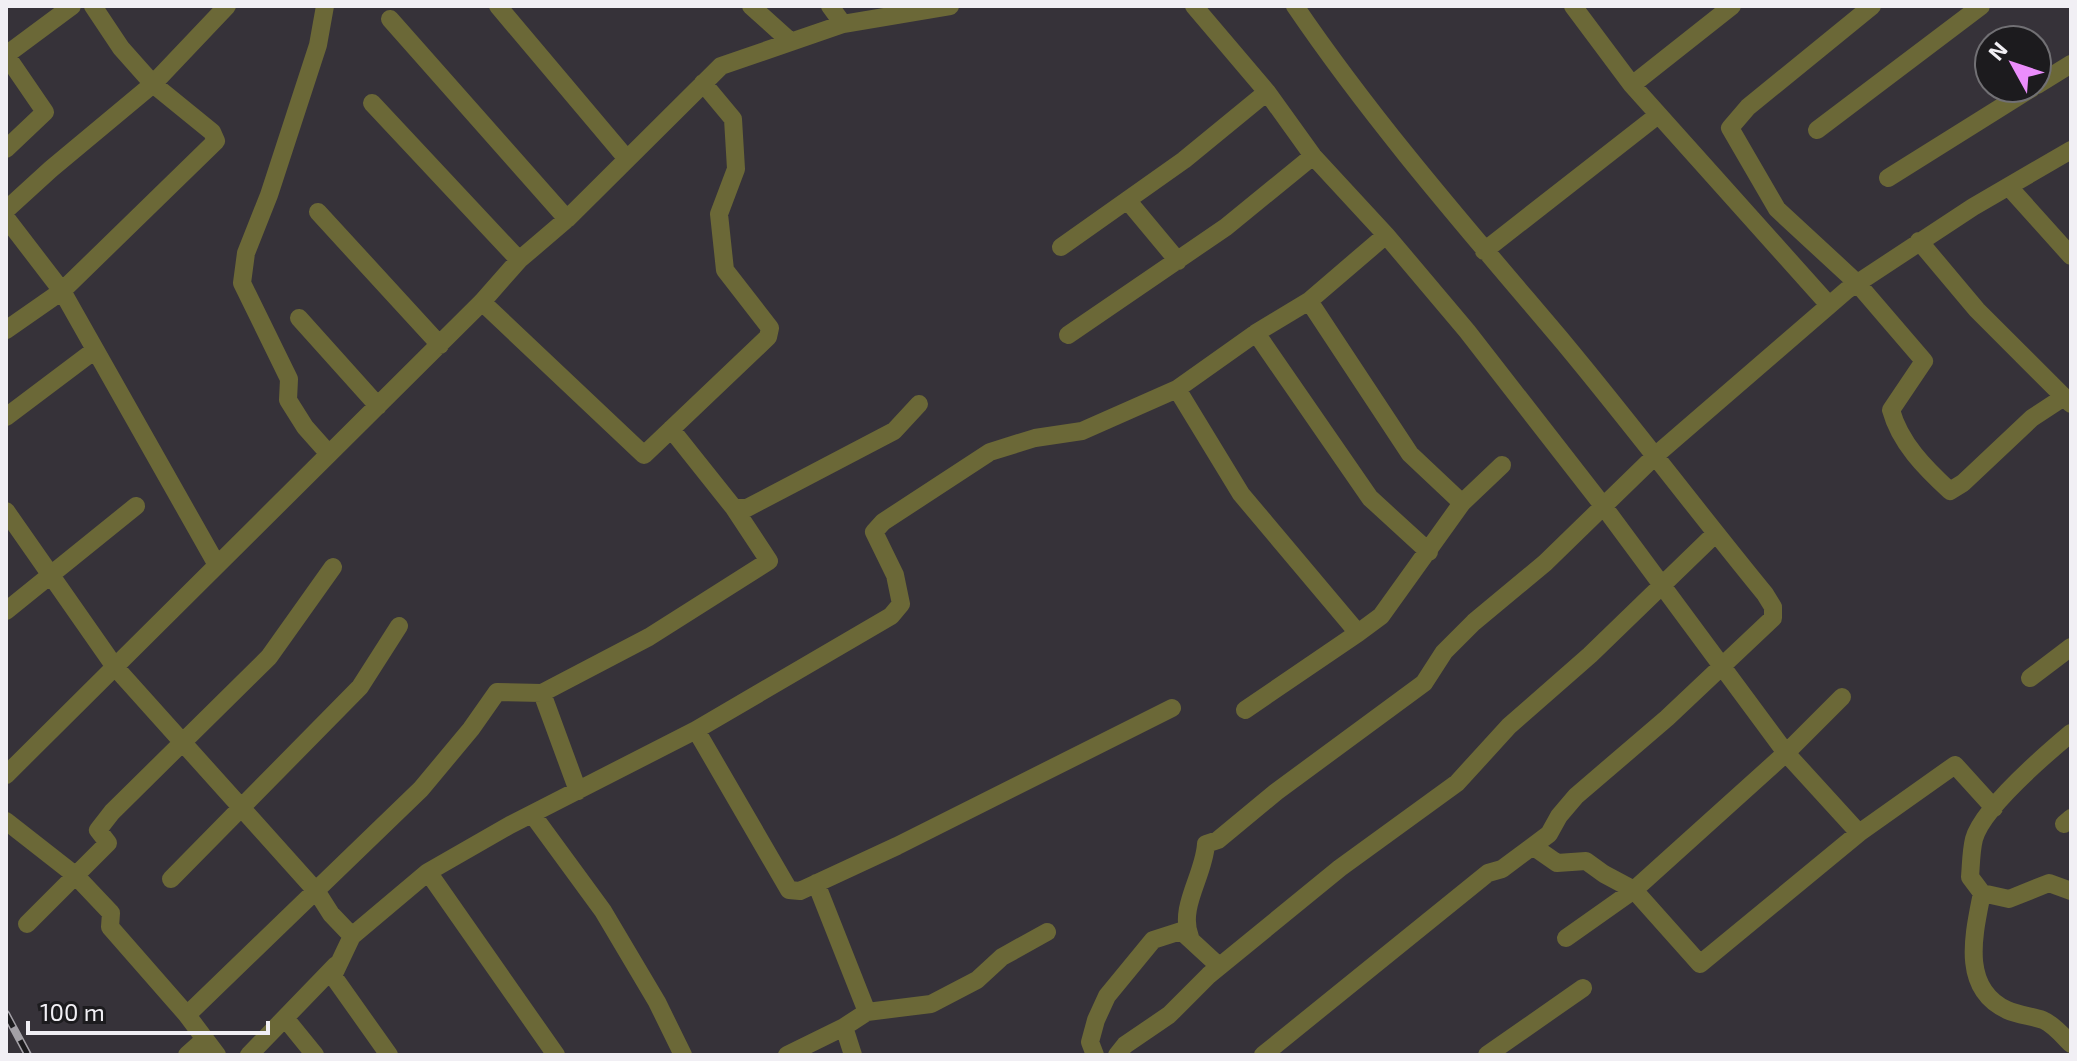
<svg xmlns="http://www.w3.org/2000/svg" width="2077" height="1061" viewBox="0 0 2077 1061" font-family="'Exo 2',sans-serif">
<rect width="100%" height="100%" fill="#363239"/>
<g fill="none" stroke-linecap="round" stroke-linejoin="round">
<path stroke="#6b6837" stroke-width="18" d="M325,6l-7,39 -49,150 -23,58 -4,30 47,96 -1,21 17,27 24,27
M498,6l129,153
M751,6l40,36
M830,6l13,18
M1194,6l73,86 46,64 73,79
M1573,6l59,79 197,220
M1872,6l-124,101 -18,21 47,81 80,74 67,78 -33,49c9,33 34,58 59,81l13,-8 69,-65 32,-21
M390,19l177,200
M6,55l39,57 -39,37
M6,55l66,-49
M1632,85l100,-79
M2037,85l34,-21
M372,103l147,157
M1817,130l164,-124
M1888,178l144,-90
M2009,187l62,69
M1128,201l50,60
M6,210l45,-41 102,-85 74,-78
M318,212l122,133
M6,218l56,73 154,-150 -4,-9 -59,-48 -32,-36 -28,-42
M1919,241l58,69 94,94
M1061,247l123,-87 83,-68
M1484,251l174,-136
M1309,301l101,153 52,49
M482,302l162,153 124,-118 2,-9 -45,-58 -6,-56 17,-45 -3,-50 -30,-36
M299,318l79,88
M6,330l56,-39 155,274
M1256,333l114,165 59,54
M1068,335l158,-108 87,-71
M1177,389l64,105 117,139 -113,77
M6,417l89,-67
M671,429l63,79h13l147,-77 25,-27
M6,511l109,156 202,225 14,22 21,22 -19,40 56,79
M6,611l130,-105
M1358,633l23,-17 81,-113 40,-38
M2030,678l41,-31
M696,730l195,-114 10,-12 -6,-29 -21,-43 9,-10 107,-70 45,-14 47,-7 95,-42 79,-56 53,-32 77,-66 81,96 137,176 182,246 73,80 96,-68 39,43
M2071,733c-25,21 -89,76 -97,106 -3,12 -3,26 -4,38l12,16 27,6 40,-16 22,8
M6,775l476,-473 37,-42 48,-41 154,-153 122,-42 107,-18
M578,791l-36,-98 107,-56 120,-76 -35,-53
M532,814l71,97 54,91 26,53
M6,821l69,54 36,38 -1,14 77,88 30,40
M2064,824l7,-6
M1534,847l23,16 29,-2 18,13 30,16 152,-137 56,-56
M428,872l128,183
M171,879l189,-192 39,-61
M1982,893c-8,41 -22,95 25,117 11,5 24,6 36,10 10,4 20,16 28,24
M27,924l81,-81 -10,-13 14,-18 157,-155 64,-90
M352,936l76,-64 82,-47 186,-95 93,160 11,1 97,-45 275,-138
M1190,937c-12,-30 14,-61 16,-93l12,-4 58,-48 148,-109 20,-31 30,-30 71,-59 111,-108 191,-165 126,-83 98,-57
M1566,938l68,-48 66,74 159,-131
M867,1012l64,-8 46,-24 25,-23 45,-25
M187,1015l234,-226 50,-60 26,-37 45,1
M285,1018l30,37
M844,1027l9,28
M187,1055l18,-16
M249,1055l87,-90
M787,1055l57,-28 23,-15 -51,-129
M1095,1055l-5,-13 6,-22 11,-24 46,-56 28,-9 38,35
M1117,1055l8,-10 44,-30 40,-40 131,-107 117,-85 52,-57 81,-71 126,-122
M1263,1055l225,-182 14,-4 47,-35 10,-18 17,-20 91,-78 106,-100v-11l-8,-13c-68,-83 -132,-168 -201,-251 -93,-110 -188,-218 -269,-337
M1487,1055l96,-67"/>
<defs>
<path id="rail" d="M6,1014l22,41"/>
</defs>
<use href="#rail" stroke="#a3a0a6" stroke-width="8"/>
<use href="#rail" stroke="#1c1b1e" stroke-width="5" stroke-dasharray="15" stroke-linecap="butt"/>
</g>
<rect width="2077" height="1061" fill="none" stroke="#f1eff4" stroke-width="16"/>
<g transform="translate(2013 64) rotate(310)"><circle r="38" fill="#1c1b1e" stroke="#717074" stroke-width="2"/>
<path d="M0-6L14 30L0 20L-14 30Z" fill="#eb8dfc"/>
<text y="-12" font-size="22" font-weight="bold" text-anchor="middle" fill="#f1eff4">N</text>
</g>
<path d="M28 1021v12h240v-12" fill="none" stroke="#f1eff4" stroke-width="4"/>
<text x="40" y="1021" font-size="24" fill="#f1eff4" stroke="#1c1b1e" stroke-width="6" paint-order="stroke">100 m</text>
</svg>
